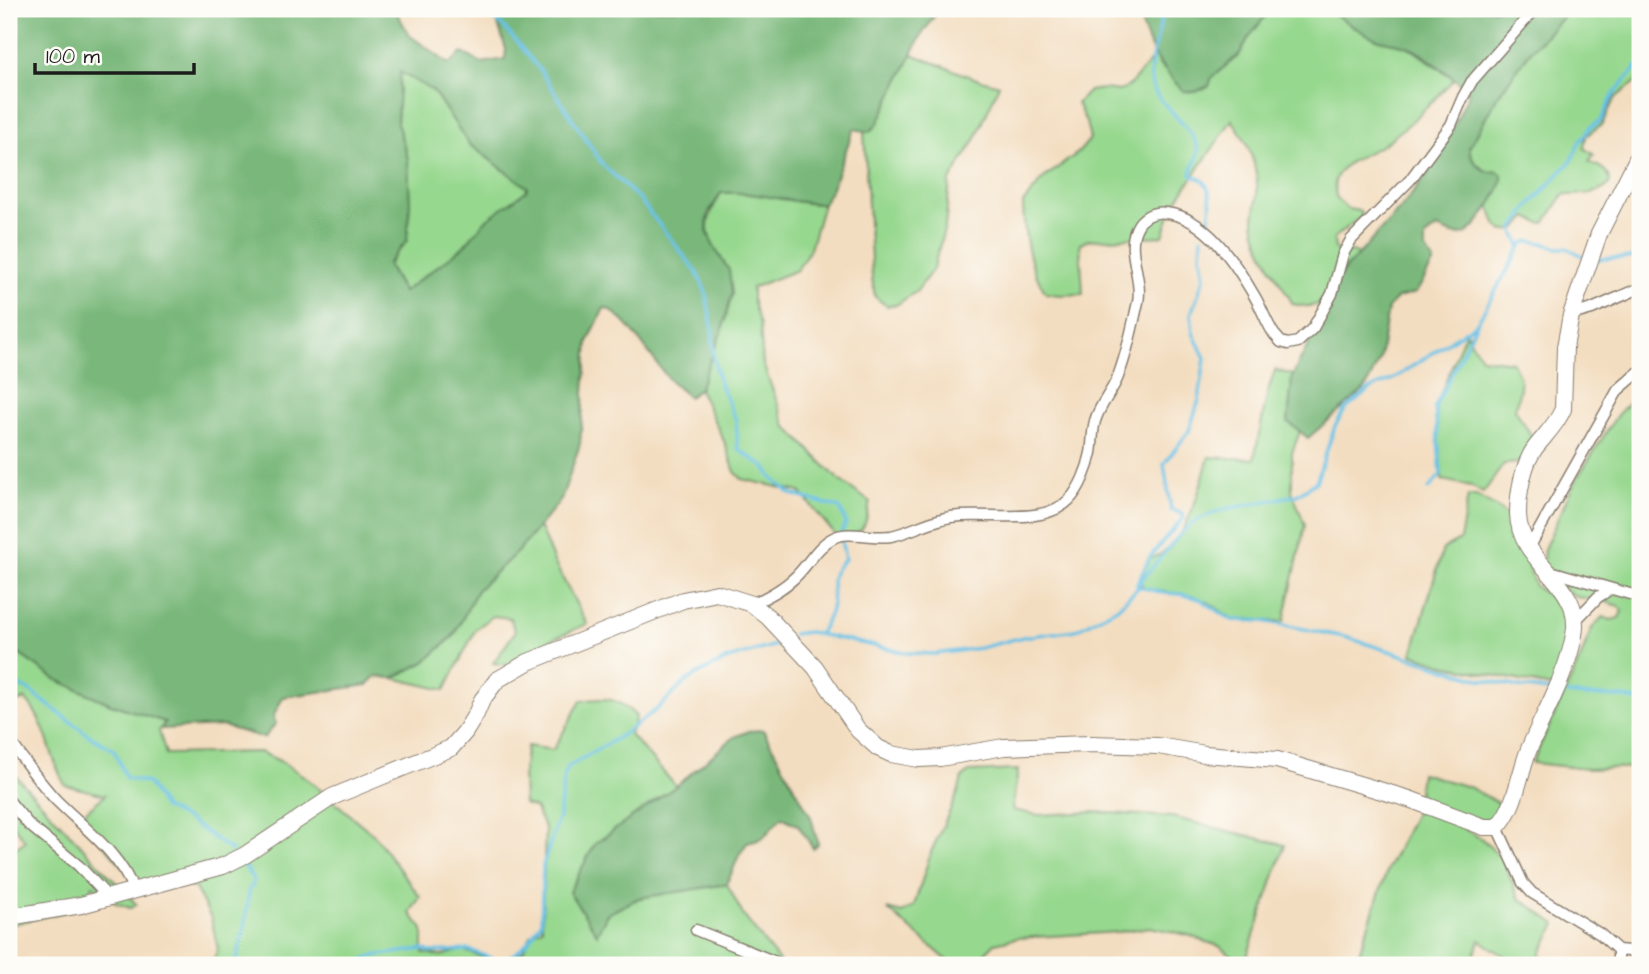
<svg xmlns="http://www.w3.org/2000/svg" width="1649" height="974" viewBox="0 0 1649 974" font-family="'Architects Daughter',sans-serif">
<rect width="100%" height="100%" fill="#fdfcf7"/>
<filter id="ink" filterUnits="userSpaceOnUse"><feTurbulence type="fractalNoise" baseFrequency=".0143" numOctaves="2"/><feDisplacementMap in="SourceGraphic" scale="14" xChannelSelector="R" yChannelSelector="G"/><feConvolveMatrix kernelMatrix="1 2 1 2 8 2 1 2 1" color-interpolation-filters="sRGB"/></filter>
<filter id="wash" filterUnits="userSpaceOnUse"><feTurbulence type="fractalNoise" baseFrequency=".00686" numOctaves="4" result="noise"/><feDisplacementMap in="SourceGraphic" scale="28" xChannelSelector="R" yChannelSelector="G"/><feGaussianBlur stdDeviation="1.57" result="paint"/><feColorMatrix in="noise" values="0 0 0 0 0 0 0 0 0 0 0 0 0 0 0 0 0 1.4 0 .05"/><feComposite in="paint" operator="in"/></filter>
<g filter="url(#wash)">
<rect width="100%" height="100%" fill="#f3ddc0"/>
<path fill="#97d88f" stroke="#5a7a56" stroke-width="2" d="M1271,9h55l51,30 30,7 47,33c-22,23 -43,46 -69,64 -14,10 -36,15 -46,30 -6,8 -5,16 -2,26l11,10 12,2 2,5 -28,22 1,11 25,5c-8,8 -17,16 -24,25 -15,20 -13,33 -43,25 -14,-24 -35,-53 -39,-82 0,-9 3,-18 3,-27 2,-27 -9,-54 -25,-75l-59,86 -10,30 -75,4 -8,3 3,51 -23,1 -14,-2c-18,-26 -22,-59 -23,-90l21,-25 35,-26 11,-13 -4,-17 -9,-19 12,-12 14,-2 16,2 10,-5 26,-30 5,10 35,26 13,-6 4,-9 27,-22 10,-18z
M1570,9h54v2l16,-2v70l-25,19 -13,26 -16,12 -2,12 10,7 -5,7c5,3 11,4 15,8 23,22 -27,27 -40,24l-19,29h-6l-11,-6 -14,13 -10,1 -7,-5 -8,-21 8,-10 -4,-22c-13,-3 -21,-12 -24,-25l28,-51 32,-44z
M912,54l59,23 28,8 -23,53 -26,43 -5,46 -12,42 -16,22 -21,14 -9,1 -12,-9 -3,-19 -8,-146h5l8,-7z
M399,72l34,19 36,53 58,43 -1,4 -64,57 -59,44 -16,-28 4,-2 17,-103 -11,-36z
M721,193h29l57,10 16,1 -13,45 -13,21 -45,18v11l8,27 3,38 23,62 52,53 32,23c-5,25 -5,34 -33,35l-37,-45 -58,-13 -7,-7 -11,-31 -25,-52 16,-42 14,-76c-22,-35 -30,-41 -8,-78z
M1466,331l6,13 10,14 30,4c13,19 8,26 3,47l19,31 -12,23 -18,1 -21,29 -12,-7 -29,-6 -7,-72z
M1275,370l18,5 -5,47 12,9 -8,22v38l13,34 -21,96c-18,3 -32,-5 -49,0l-27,-19 -17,-6 -46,-7 -5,-6 8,-24c38,-7 51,-69 61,-102l45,2 14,-68z
M1640,391v376l-52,2 -56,-6 47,-101 13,-34 11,-11 8,3 8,-2 3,-7 -3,-5 -19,-6 -24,-3 -34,-25 2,-23 30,-66 43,-68z
M1468,496h8l23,13 14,11 22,66 21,15 15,20 -14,67 -109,-22 -36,-12 31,-105 17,-9z
M539,526l16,38 32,60 -41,18 -32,24 -21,-3 22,-31 -5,-14 -17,-2 -17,13 -31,61 -52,-12 32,-16 29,-26 23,-46 41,-39z
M9,647l46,32 56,25 54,18 -6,9 7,23 94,-2 22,10 23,15 69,58 46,62 -10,16 13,16v24l18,3 21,-6 26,9 19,3 16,-11 8,-16 11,-7 3,-99 -10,-21 -11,-4 -1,-32 4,-26 26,4 28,-49c27,-4 35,-4 55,15l-6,19 46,51 -81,58 -26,48 38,22 32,-16 88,-14 16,31 39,50h-570l6,-16 -7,-31 -16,-30 -20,-5 -30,10 -65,-77 25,-21 -40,-10c-16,-28 -17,-62 -40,-86l-16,6z
M9,769l128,136 -7,3 -14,-5 -23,-18 -12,23 -72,17v-72l16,-12 -16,-22z
M1018,770l-6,40 26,5 57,-3 77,5 113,28 -41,120 -23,-18 -33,-12 -38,-8 -31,5 -102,6 -22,5 -22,22h-20l-66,-56 15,4 12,-7 17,-54 27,-59 4,-15 7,-6z
M1421,773l48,14 31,17h9c-12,16 -24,17 -43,19v7l16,9 20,19 17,40 37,26 -21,41h-17l-38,-25 -9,25h-116l33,-97 27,-55z"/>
<path fill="#79b87a" stroke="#4a6a4b" stroke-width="2" fill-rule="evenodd" d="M9,9h386l14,26 40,29 13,-11 20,10 23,-4 1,-10 -13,-40h446l-18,27 -44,89 -8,7 -15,-3 -22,58 -9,17c-35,-1 -68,-13 -102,-11l-13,21 -1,17 7,16 15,23 3,24 -9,34 -24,61 -10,8c-7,-6 -15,-12 -21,-19 -13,-15 -46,-68 -64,-70l-16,34 -8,102 -19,56 -43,51 -41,39 -23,45 -29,27 -32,16 -18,-1 -7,8 -85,12 -10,20 3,6 -12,15 -41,-12 -62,3 4,-7 -54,-18 -56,-25 -46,-32zM400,72l33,19 36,53 58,43 -1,4 -39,28 -25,29 -59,44 -16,-28 20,-23 3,-37 -2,-45 -11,-36z
M1137,9h134l-22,28 -10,18 -27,22 -3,9 -14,6 -12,-1c-28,-30 -34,-42 -46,-82z
M1326,9h244l-41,44 -32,44 -28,51c3,14 14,27 29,23l4,4c2,13 -26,56 -38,59 -9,3 -19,-3 -27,-6l-12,9v11l9,14 -18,31 -18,5 -10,10 -8,51 -15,30 -57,49 -20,-16 4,-45 25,-50 3,-24 16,-24 65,-71 27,-35 20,-34 21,-46c-6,-10 -48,-40 -60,-46 -10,-4 -22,-4 -32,-8 -18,-7 -35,-20 -51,-30z
M763,730l48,87 7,27 -5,4 -15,-23 -16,-8c-17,14 -10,21 -35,26l-8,12 -12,29 -88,14 -32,16 -10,20 -28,-42 26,-48 81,-58 58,-49 15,-6z"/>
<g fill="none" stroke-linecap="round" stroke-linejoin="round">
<path stroke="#67c1e5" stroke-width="3.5" d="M485,9l6,8 13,10 36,43 63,95 36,34 57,72 9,19 7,35 2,36 6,23 16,36 2,29 28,19 6,10 19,16 49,14 6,15 -4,9
M1162,9c0,25 -16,50 -10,76 5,19 48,47 46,68 -1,7 -6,14 -7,21 4,3 11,4 14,9 8,11 6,31 2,42
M1520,246l-7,-17 17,-24 42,-45 7,-17 11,-15 11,-8 13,-26 26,-31
M1598,259l42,-2
M1429,489l12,-15 -6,-67 41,-82
M1137,584l13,-27 34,-40 -1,-3 -12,-4 -7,-46 25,-33 10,-31 6,-42 -12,-25 -2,-19 13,-36 -3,-22 1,-19
M1137,586l45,-54 13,-11 26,-11 76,-15 19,-13 19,-56 10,-16 24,-20 26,-12 82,-55 46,-80 7,-2 13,2 14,5h10l16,8
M1137,586l26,7 18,1 19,5 32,21 31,1 82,16 130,41 44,9 30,4
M793,634l15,-2 100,21 27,1 45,-6 43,-11 53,-7 41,-22 22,-21
M819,635c5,-9 12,-20 13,-31 3,-21 -7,-27 13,-45l-4,-19
M9,687l8,-2 10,4 64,48 23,13 12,28 22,5 16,25 26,13 42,30
M1568,694c24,4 50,-1 72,8
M235,965l10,-40 4,-34 5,-10 -9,-15
M355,965l18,-9 50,-7 7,3 39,-2 28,10h7l13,-8 12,-11 12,-19 2,-57 16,-49 5,-41 4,-8 54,-32 34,-25 32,-30 14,-8 26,-13 48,-14"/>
</g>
</g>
<g filter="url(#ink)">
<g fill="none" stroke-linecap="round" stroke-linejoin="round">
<defs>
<path id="street" d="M1571,315l21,-6 48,-21
M1529,548l89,-158 22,-19
M1547,570l93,27
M752,604c18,-8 35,-17 48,-32 10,-11 19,-27 33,-34 16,-8 40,1 58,-2 20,-4 39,-16 60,-19 35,-6 91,10 118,-17 11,-11 19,-32 22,-47 2,-11 1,-22 4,-32 4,-15 16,-28 22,-42 10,-24 15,-51 21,-77 5,-23 -12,-51 -2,-73 5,-12 17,-18 30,-16 40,4 70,51 89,84 7,12 11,25 19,37l7,8 7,2 10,-2 15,-14 19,-34 11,-40 8,-14 59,-60 41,-55 12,-28 9,-16 63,-72
M1575,621l23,-24 13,-8
M15,748c13,18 26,36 41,52 27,27 65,54 78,92
M9,801l20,24 50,41 30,32
M1497,827l26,56 9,10 68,41 18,16v15
M696,930l87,35
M1618,950l22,2"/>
<path id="secondary" d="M9,917l72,-12 142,-39 22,-11 87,-58 119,-49 14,-16 11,-18 6,-14 15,-20 31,-18 155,-62 34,-7 35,11 16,13 47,50 43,63 20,18 13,6 28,5 21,-1 64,-11 86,-3 68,2 47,8 72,6 132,39 75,28h13c19,-19 22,-53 32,-78 15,-36 38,-74 45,-114 2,-8 1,-17 -1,-26 -12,-36 -54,-53 -55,-95 0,-20 5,-50 17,-66 10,-13 22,-24 28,-39l2,-62 6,-32 28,-81 41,-81"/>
</defs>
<use href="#street" stroke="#887c6e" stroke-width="13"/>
<use href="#secondary" stroke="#887c6e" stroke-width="18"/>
<use href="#street" stroke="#fff" stroke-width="10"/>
<use href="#secondary" stroke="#fff" stroke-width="16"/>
</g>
</g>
<rect width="1649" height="974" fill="none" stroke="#fdfcf7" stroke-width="35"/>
<path d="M35 63v10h159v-10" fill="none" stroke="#1c1c1c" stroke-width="3.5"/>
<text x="46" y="63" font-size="21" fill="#1c1c1c" stroke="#fdfcf7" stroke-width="5" paint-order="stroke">100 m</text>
</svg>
